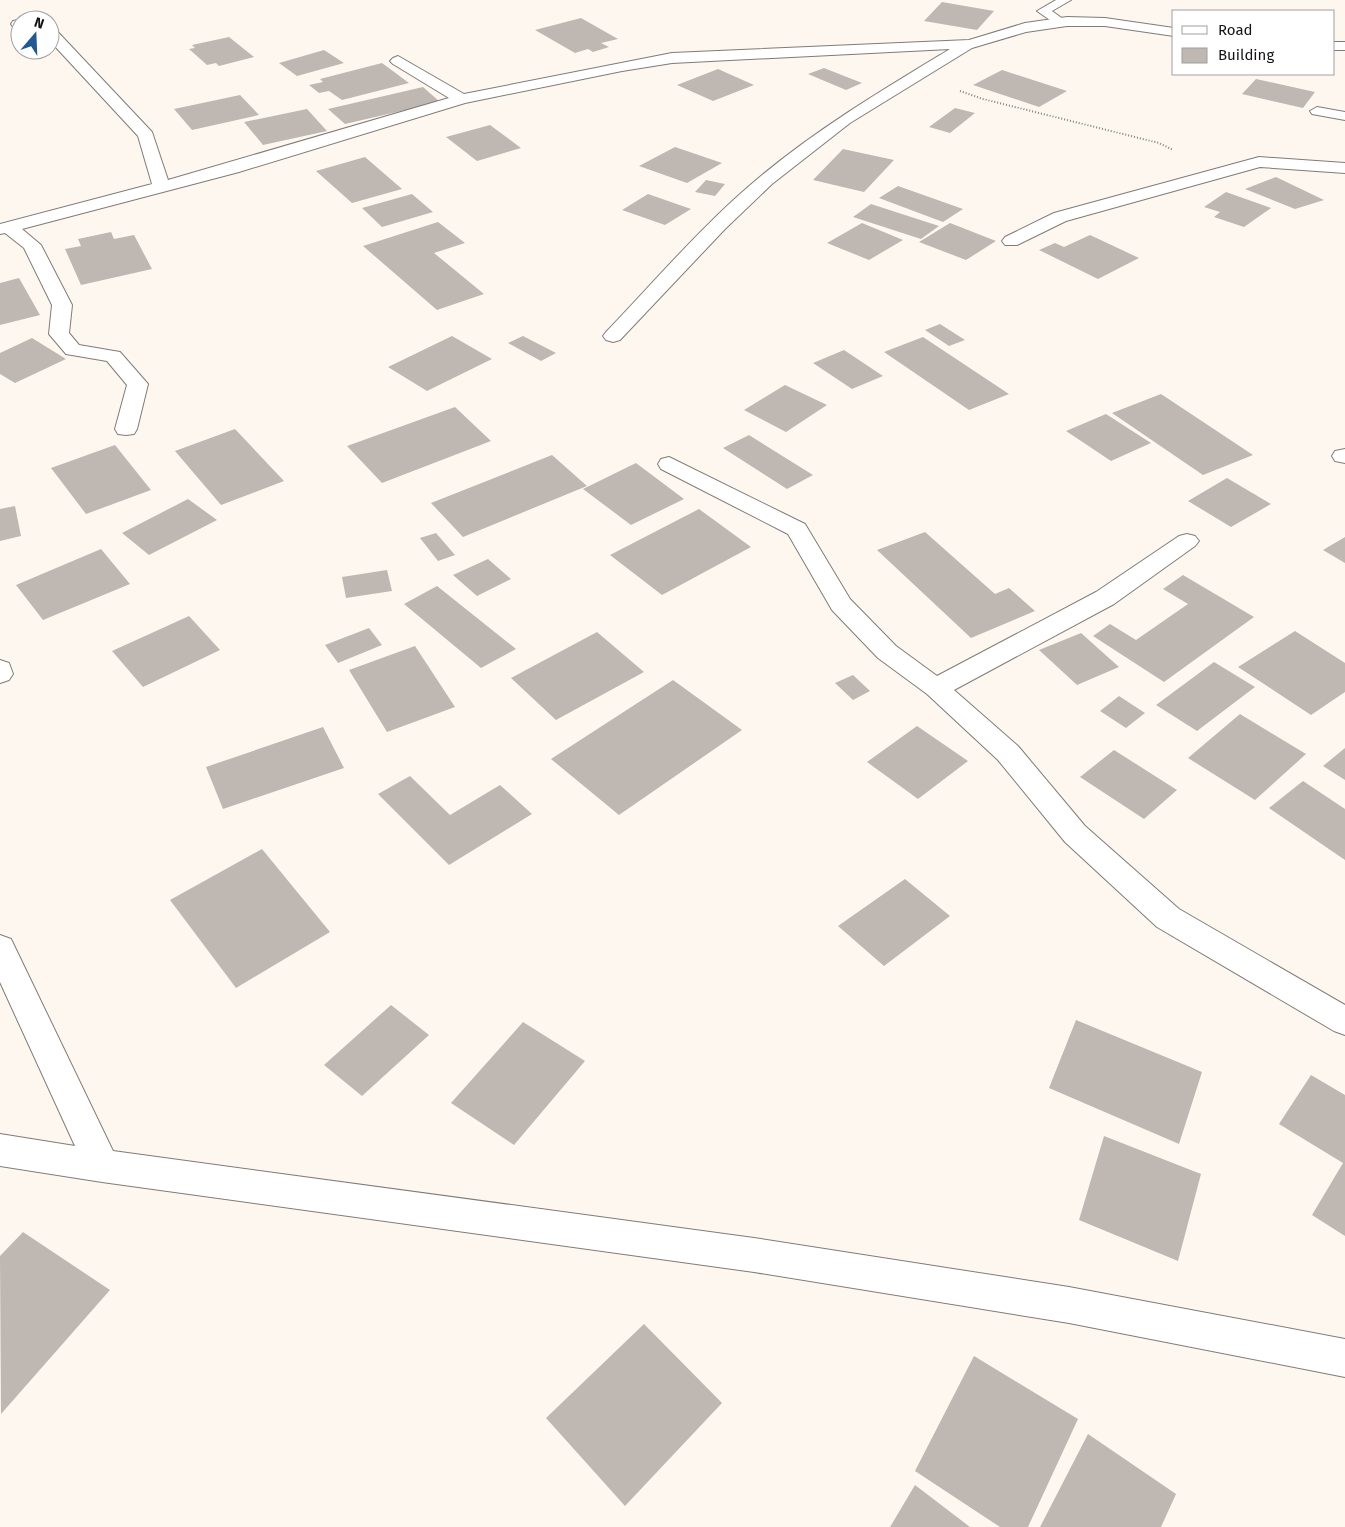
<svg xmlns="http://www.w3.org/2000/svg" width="1345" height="1527" viewBox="0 0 1345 1527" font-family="'Fira Sans',sans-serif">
<rect width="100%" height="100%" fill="#fef7f0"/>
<path fill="#bfb7b2" d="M942,2l52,9 -17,19 -53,-9z
M581,18l37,21 -17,4 8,4 -16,5 -5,-3 -13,4 -40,-23z
M229,37l25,20 -35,9 -3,-3 -9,2 -18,-16 6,-1 -3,-3z
M324,50l20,13 -47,13 -18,-13z
M382,63l27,20 -67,17 -13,-9 -10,2 -10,-8 14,-3 -3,-3z
M824,68l38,15 -16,7 -38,-16z
M718,69l36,16 -41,16 -36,-16z
M1002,70l65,21 -28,16 -66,-22z
M1256,79l59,13 -12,16 -61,-14z
M423,87l17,15 -95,22 -17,-15z
M240,95l19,20 -67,15 -18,-21z
M955,108l20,5 -25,20 -21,-6z
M307,109l20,22 -64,14 -19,-23z
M490,125l31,23 -44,13 -31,-24z
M675,147l47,16 -35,20 -48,-17z
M843,149l51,11 -30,32 -51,-12z
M365,157l37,32 -50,14 -36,-32z
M1276,177l48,23 -29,9 -50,-20z
M706,180l19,4 -10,12 -20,-4z
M898,186l65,23 -20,13 -64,-24z
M1226,192l45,16 -27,19 -30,-10 6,-5 -16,-5z
M412,194l21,18 -51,15 -20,-19z
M648,194l43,15 -26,16 -43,-15z
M871,204l68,22 -18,13 -68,-22z
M438,222l27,21 -31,10 50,41 -47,16 -74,-64z
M862,223l41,17 -34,20 -42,-17z
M950,223l46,18 -30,19 -47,-18z
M111,232l3,7 20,-4 18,34 -71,16 -16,-36 16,-3 -3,-7z
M1090,235l49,23 -41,21 -59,-29 16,-7 9,4z
M19,278l21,37 -40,10v-42z
M940,324l25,16 -16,6 -24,-16z
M452,336l40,23 -65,32 -39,-24z
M523,336l33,17 -15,8 -33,-18z
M923,337l86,57 -40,16 -85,-58z
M32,338l34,21 -51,24 -15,-9v-21z
M844,350l39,26 -31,13 -39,-26z
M785,385l42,20 -41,27 -42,-22z
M1161,394l92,61 -50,20 -91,-62z
M455,407l36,34 -109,42 -35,-37z
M1106,414l45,29 -40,18 -45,-30z
M235,429l49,52 -63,24 -46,-54z
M749,435l64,40 -26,14 -64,-41z
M115,445l36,45 -65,24 -35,-46z
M552,455l35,31 -124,51 -32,-34z
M636,463l48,36 -53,26 -48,-36z
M1227,478l44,26 -40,23 -43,-26z
M188,499l29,21 -68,35 -27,-22z
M15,506l6,30 -21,5v-32z
M699,509l52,38 -89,48 -52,-40z
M925,532l70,62 14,-6 26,23 -64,27 -94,-88z
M436,533l19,22 -17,6 -18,-23z
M1345,537v26l-22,-13z
M101,549l29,35 -87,36 -27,-35z
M488,559l23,20 -34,17 -24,-21z
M387,570l5,21 -46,7 -4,-21z
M1183,575l71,42 -90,65 -71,-46 17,-12 26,16 52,-36 -25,-15z
M437,586l79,63 -35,19 -77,-64z
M189,616l31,34 -77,37 -31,-36z
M369,628l13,17 -44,18 -13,-18z
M1295,631l50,32v29l-34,23 -73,-48z
M597,632l47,40 -88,48 -45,-42z
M1081,633l38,34 -42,18 -38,-35z
M415,646l40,61 -68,25 -38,-62z
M1214,662l41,25 -58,44 -41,-26z
M853,675l17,16 -17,9 -18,-17z
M673,680l69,50 -123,85 -68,-56z
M1119,696l26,17 -19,15 -26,-17z
M1240,714l66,40 -51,46 -67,-42z
M917,726l51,35 -50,38 -51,-37z
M323,727l21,41 -121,41 -17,-42z
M1345,748v32l-22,-14z
M1114,750l63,40 -33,29 -64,-42z
M410,776l40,39 50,-30 32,29 -83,51 -71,-71z
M1303,781l42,28v51l-76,-52z
M262,849l68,83 -94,56 -66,-88z
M905,879l45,37 -66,50 -46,-40z
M391,1005l38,30 -67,61 -38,-31z
M1076,1020l126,52 -23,72 -130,-56z
M523,1022l62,39 -71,84 -63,-42z
M1311,1075l34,20v141l-33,-21 31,-52 -64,-39z
M1104,1136l97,38 -23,87 -99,-41z
M23,1232l87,58 -109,124 -1,-158z
M644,1324l78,79 -97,103 -79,-88z
M974,1356l104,63 -50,108h-28l-85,-56z
M1088,1434l88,60 -15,33h-121z
M915,1485l55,42h-80z"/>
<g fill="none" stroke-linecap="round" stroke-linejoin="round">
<defs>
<path id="service" d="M1056,0h15l-19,11 15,11 -2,3h-8l-20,-14z
M1317,107l28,5v8l-33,-6 -2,-3z"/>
<path id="minor" d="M1067,17l38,1 69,10v8l-69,-10h-38l-41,6 -54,16 -122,75 -78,61 -47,45 -105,111 -7,2 -7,-2 -3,-4 3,-4c50,-52 99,-110 155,-156 59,-49 123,-87 189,-127l-278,14 -50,8 -157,32 -226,69 -217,57 19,16 31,60 -3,28 10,12 41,7 28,32 -11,45 -3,5 -8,1 -8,-1 -3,-5 12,-44 -20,-24 -41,-7 -17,-20 3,-29 -28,-57 -19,-15 -5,1v-10l152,-40 -14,-48 -88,-95v-13l5,1 97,103 16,48 281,-82 -56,-34 -3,-3 3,-3 5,-2 66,38 208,-41 297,-13 56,-17z
M18,20h3l-1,8 -7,-1 -2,-3 2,-3z
M1334,42h11v8h-11z
M1259,157l86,6v10l-85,-6 -194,54 -49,24h-12l-3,-4 3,-4 49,-24z
M1345,449v14l-10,-2 -3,-5 3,-5z
M669,457l136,67 45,75 46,47 41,30 159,-84 83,-56 8,-2 8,2 4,5 -4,5 -81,58 -160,86 64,56 67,80 94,83 166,96v30l-11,-4 -177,-104 -92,-85 -67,-82 -71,-66 -49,-36 -46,-48 -44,-76 -127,-65 -3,-5 3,-5z
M0,660l9,3 4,11 -4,6 -9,3z
M0,935l11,4 102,212 641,87 315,49 276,52v38l-276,-54 -315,-51 -652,-90 -102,-16v-32l75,12 -75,-164z"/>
</defs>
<use href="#service" stroke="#817b75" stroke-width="2"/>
<use href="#minor" stroke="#817b75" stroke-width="2"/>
<path stroke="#85807b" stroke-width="2" stroke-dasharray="1 2" stroke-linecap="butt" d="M960,91l23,8 176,44 14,7"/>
<use href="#service" fill="#fff" fill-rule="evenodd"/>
<use href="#minor" fill="#fff" fill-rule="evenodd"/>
</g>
<rect x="1172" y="10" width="162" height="65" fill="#ffffff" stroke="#a1a09f"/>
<rect x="1182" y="26" width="25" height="8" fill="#ffffff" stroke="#a1a09f"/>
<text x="1218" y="35" font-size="15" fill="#151210">Road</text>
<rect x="1182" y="48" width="25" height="15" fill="#bfb7b2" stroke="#a1a09f"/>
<text x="1218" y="60" font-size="15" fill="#151210">Building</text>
<g transform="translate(35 35) rotate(19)"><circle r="24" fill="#ffffff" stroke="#a1a09f"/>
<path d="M0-4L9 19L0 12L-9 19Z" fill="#235991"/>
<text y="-8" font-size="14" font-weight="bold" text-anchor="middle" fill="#151210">N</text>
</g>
</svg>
